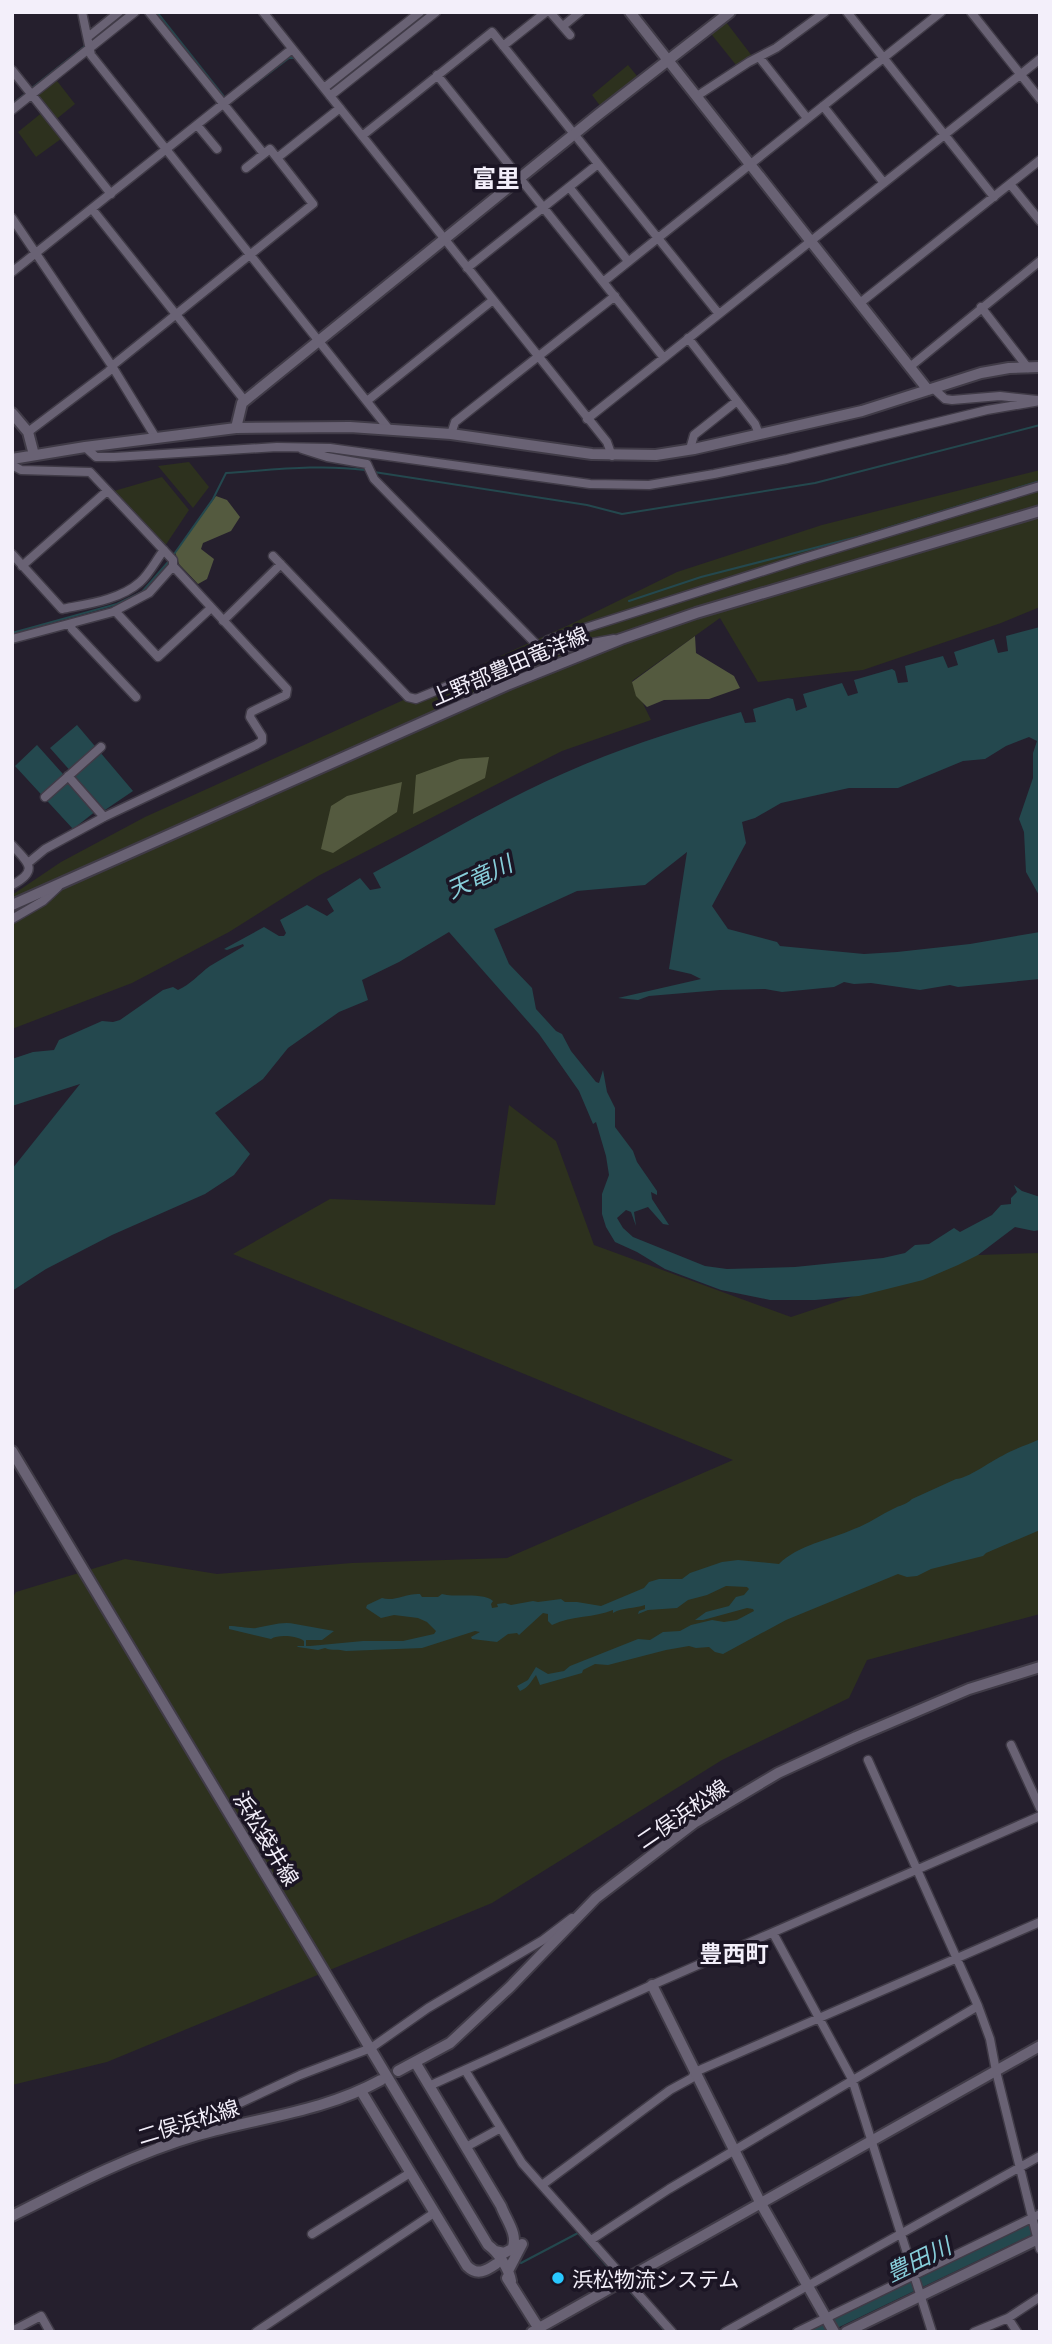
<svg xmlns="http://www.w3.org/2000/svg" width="1052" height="2344" viewBox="0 0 1052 2344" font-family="Barlow,'Noto Sans JP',sans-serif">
<rect width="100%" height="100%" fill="#251f2d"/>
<path fill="#2d311e" d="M723,18l29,38 -16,9 -28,-35z
M628,65l14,17 -38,29 -12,-16z
M54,77l21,27 -21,17 11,15 -29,21 -18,-25 26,-21 -12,-17z
M189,462l20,25 -16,21 -35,-42z
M1040,470v137l-39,16 -138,47 -105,12 -38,-64 -88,63 19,39 -89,31 -92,47 -152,78 -89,56 -97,51 -120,46v-134l49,-33 84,-45 426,-193 106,-52 145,-47z
M162,477l27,33 -24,36 -51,-55z
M509,1105l47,36 38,104 197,72 187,-62 62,-2v361l-173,46 -18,38 -127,62 -230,143 -385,159 -95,23v-486l4,-7 109,-33 92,15 135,-11 155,-5 226,-98 -500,-206 97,-55 165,6z"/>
<path fill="#545a3f" d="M216,496l11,4 13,17 -9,14 -28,12 -2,6 13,10 -7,20 -9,5 -19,-20 -4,-12z
M695,636l1,17 38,23 6,12 -31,11 -45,1 -17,7 -11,-11 -4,-14z
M489,757l-4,21 -72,36 3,-39 44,-16z
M402,782l-5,30 -64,41 -12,-4 10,-43 16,-10z"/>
<path fill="#24484e" d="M1040,627v270l-14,-25 -2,-40 -5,-13 14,-41v-25l4,-12 -8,-4 -23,9 -21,13 -22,2 -65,27h-49l-68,15 -26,15 -13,4 4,21 -34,63 16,23 49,13 3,4 84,8 33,-2 73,-8 70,-12v47l-82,8 -8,-2 -30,5 -49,-7 -17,1 -10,-2 -10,5 -52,5 -17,-3 -45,1 -71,6 -11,4 -20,-2 83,-19 -10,-5 -22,-5 18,-117 -42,33 -68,6 -83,38 15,35 23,24 4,21 20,22 6,3 9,17 25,31 3,1 4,-13 4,22 8,16v19l18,24 4,11 20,29v4l-6,-3 1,7 17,26 -6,-1 -15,-17 -14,5 2,14 -5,-14 -5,-2 -9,8 6,10 10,9 72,29 22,3 68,-2 88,-9 22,-5 10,-8 14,-1 25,-16 6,4 32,-17 9,-10 10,-1v-6l6,-6 -3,-7 8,6 18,6v33l-6,1 -19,-4 -37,28 -20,10 -35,15 -64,16 -44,4h-45l-49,-10 -56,-21 -28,-17 -22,-10 -9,-15 -4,-13v-20l7,-19 -3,-19 -10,-34 -3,2 -14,-33 -40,-57 -90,-102 -50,30 -37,18 6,20 -29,12 -51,36 -25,31 -48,34 35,41 -16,21 -29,19 -93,41 -66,34 -34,22v-122l68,-85 -68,22v-47l21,-7 21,-2 5,-10 43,-19 11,1 7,-2 43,-30 10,-3 5,3c12,-5 21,-16 32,-24 11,-7 23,-13 34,-20l-1,-2 -16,6 -3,-1 40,-22 15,9h5l2,-3 -6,-13 27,-15 20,11 7,-5 -7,-12 33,-21 10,12 11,-2 -8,-15c70,-37 137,-78 210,-108 52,-22 105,-38 158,-53l4,11 11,-1 -3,-13 35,-11 5,1 3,12 11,-4 -4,-13 39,-11 6,13 10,-3 -4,-13 38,-11 3,2 3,12 10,-1 -3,-16 38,-10 5,12 10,-3 -4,-13 40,-13 4,14 10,-2 -2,-15z
M77,725l56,66 -28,19 -55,-62z
M37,745l59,66 -23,18 -58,-63z
M1040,1439v91l-54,23 -3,3 -52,13 -14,7 -10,1 -9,-3 -112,46 -63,34 -8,-2 -6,-5 -13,1 -7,-2 -23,4 -58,15 -13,-1 -12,6 -1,3 -42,12 -4,-10c-6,8 -7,12 -16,16l-3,-5 11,-6 8,-13 12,7 16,-3 6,-5 68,-27 12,1 13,-8 17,-1 11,-6 21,-5 12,2 13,-2 17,-9 -1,-2 -6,-1 -44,12h-8l11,-8 23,-6 7,-9 8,-2 5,-6 -2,-2 -21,-1 -19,9 -19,5 -11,8 -29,2 -10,4 1,-3 6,-2v-4c-11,4 -22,2 -32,8v-3c-19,8 -40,5 -61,15l-4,-4v-7l-5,-1 -24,22 -2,-2 -9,1 -11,8 -25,-3 -1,-2 9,-5 -5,-1 -53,17 -76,3c-8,-2 -14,0 -21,-3l-7,2 -20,-3 -1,-1h7v-5c-7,-5 -25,-7 -33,-2l-42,-10v-3c8,0 22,3 27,2 12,-2 27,-7 39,-4 13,2 26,5 39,7l-12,9h-16v6h4l53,-5h40l31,-7 2,-3 -9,-9 -9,-4 -24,-3 -13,3 -15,-10 1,-3 15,-7c12,4 25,-5 38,-4l2,3h16l4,-3c15,4 40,-2 51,7l-2,3 1,4 6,-1 -1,-3 8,-1 6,2 22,-4 5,1 23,-3 4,3h12l24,4 43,-18 5,-6 10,-3h23l8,-6 32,-11 16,-2 41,4c19,-19 50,-24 75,-35 14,-5 26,-14 39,-20 7,-4 13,-4 19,-10l44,-20c11,0 35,-18 46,-23 12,-7 25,-11 38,-17z"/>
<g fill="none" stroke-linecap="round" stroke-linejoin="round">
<path stroke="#24484e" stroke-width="2" d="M157,12l69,87
M92,40l33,-28
M313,81l10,12
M32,88l53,-42
M331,90l97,-78
M230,103l59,-45h6
M12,104l13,-10
M374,472l213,33 35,9 193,-31 225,-58
M172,557l41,-58 13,-26c46,-3 94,-9 139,-3
M629,601l72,-24 160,-41 179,-55
M12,633l105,-29 25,-12 27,-31
M521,2263l57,-30 38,43
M626,2287l40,45"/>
<path stroke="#24484e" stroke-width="12" d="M815,2332l225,-108"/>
<defs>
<path id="street" d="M82,12l9,43 297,373
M149,12l115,142
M263,12l344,430 5,14
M550,12l20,23
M847,12l147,185
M971,12l69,87
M563,26l17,-14
M88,37l31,-25
M503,46l43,-34
M759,57l48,61
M12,70l99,124
M437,75l227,283
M324,88l96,-76
M330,96l106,-84
M697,96l52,-34 27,-14 49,-36
M823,106l61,77
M12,110l123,-98
M197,125l20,24
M362,136l130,-104 227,282
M277,158l63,-50
M1010,184l30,37
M569,187l59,74
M92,209l153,192
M12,218l100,148 44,72
M467,268l131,-104
M12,272l280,-223
M603,282l338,-270
M860,303l180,-143
M981,307l47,61
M688,338l67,86 4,10
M911,366l129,-105
M933,388l12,11 7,1 48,-4 37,4
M367,401l126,-101
M587,419l453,-360
M28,432l81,-61 3,-5 201,-162 -43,-55 -24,19
M451,434l4,-12 160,-126
M85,447l11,10h18l163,-10 53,1 260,36 59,1 65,-11 73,-15 200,-49 53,-9
M302,449l25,8 40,7 7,15 166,169 9,3 65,-12
M690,449l4,-14 43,-34
M12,465l9,5 69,2 83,88v6l114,123 -1,6 -35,17 -1,5 12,19v5l-6,4 -152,72 -59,32 -17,14
M12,554l50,55c25,-5 58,-9 78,-27 10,-9 16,-22 24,-32
M273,556l135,141 8,2 124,-51 8,-8 253,-81 239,-73
M22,566l85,-75
M115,611l43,46 53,-49
M223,621l58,-57
M71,625l1,4 64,68
M12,639l101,-27 36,-19 24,-27
M68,776l36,41
M45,797l56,-50
M12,845c17,18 27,26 0,40
M12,919l31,-18 15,-14
M1011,1745l29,63
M868,1760l110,246 12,33 6,32 44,178
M773,1933l79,146 80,253
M465,2070l57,93 150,169
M429,2086l223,-101 388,-169
M159,2146l15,-12 126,-59 71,-27 57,-40 115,-68 29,-22
M466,2147l33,-18
M542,2185l128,-95 22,-12 3,-6 345,-150
M312,2234l98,-61
M591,2240l78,-51 309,-183
M1008,2318l9,14
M12,2331l29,-15 9,16
M256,2332l178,-119
M725,2332l315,-176
M797,2332l243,-118
M974,2332l34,-14 32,-21"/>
<path id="secondary" d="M630,12l298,378
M12,413l16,19 6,23
M236,428l6,-25 357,-289 131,-102
M12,459l73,-12 151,-19 114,-1 101,7 141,20 64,1 38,-6 168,-38 119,-38 28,-5 31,-1
M12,905l497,-221 112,-45 75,-26 344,-102
M12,1451l476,794c10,7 21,24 23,36
M652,1985l108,217 74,130
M415,2062l86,144c5,14 18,29 11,43l-8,4 -9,-2
M398,2071l52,-28 60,-56 86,-89 98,-75 84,-50 78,-36 113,-48 71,-22
M361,2091l106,175c10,10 19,5 29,-2
M12,2216c61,-31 121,-62 186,-81 63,-18 125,-23 183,-55
M508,2271l14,-27
M507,2278l34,54
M532,2332l508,-286
M846,2332l194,-94"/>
</defs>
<use href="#street" stroke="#403b47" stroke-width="11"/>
<use href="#secondary" stroke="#403b47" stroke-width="14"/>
<use href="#street" stroke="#696274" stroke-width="8"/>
<use href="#secondary" stroke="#696274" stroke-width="10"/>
</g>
<circle fill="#29c8ff" stroke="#1b1524" stroke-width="2.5" cx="558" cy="2278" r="7"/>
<g text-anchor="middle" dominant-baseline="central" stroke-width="7" stroke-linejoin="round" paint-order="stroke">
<g font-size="21" fill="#f3effa" stroke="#1b1524">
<text transform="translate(509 665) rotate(-23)">上野部豊田竜洋線</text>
<text transform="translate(682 1813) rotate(-34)">二俣浜松線</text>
<text transform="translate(267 1838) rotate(59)">浜松袋井線</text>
<text transform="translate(188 2121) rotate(-17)">二俣浜松線</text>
</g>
<g font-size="21" fill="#f3effa" stroke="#1b1524" text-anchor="start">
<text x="572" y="2278">浜松物流システム</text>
</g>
<g font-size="23" font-style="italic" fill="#87ceda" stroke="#1b1524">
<text transform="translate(479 876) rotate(-25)">天竜川</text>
<text transform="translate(918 2259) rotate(-26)">豊田川</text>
</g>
<g font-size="23" font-weight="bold" fill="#f3effa" stroke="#1b1524">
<text x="734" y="1953">豊西町</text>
</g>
<g font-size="24" font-weight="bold" fill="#f3effa" stroke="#1b1524">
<text x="496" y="177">富里</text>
</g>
</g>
<rect width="1052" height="2344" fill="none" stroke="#f3effa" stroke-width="28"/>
</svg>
